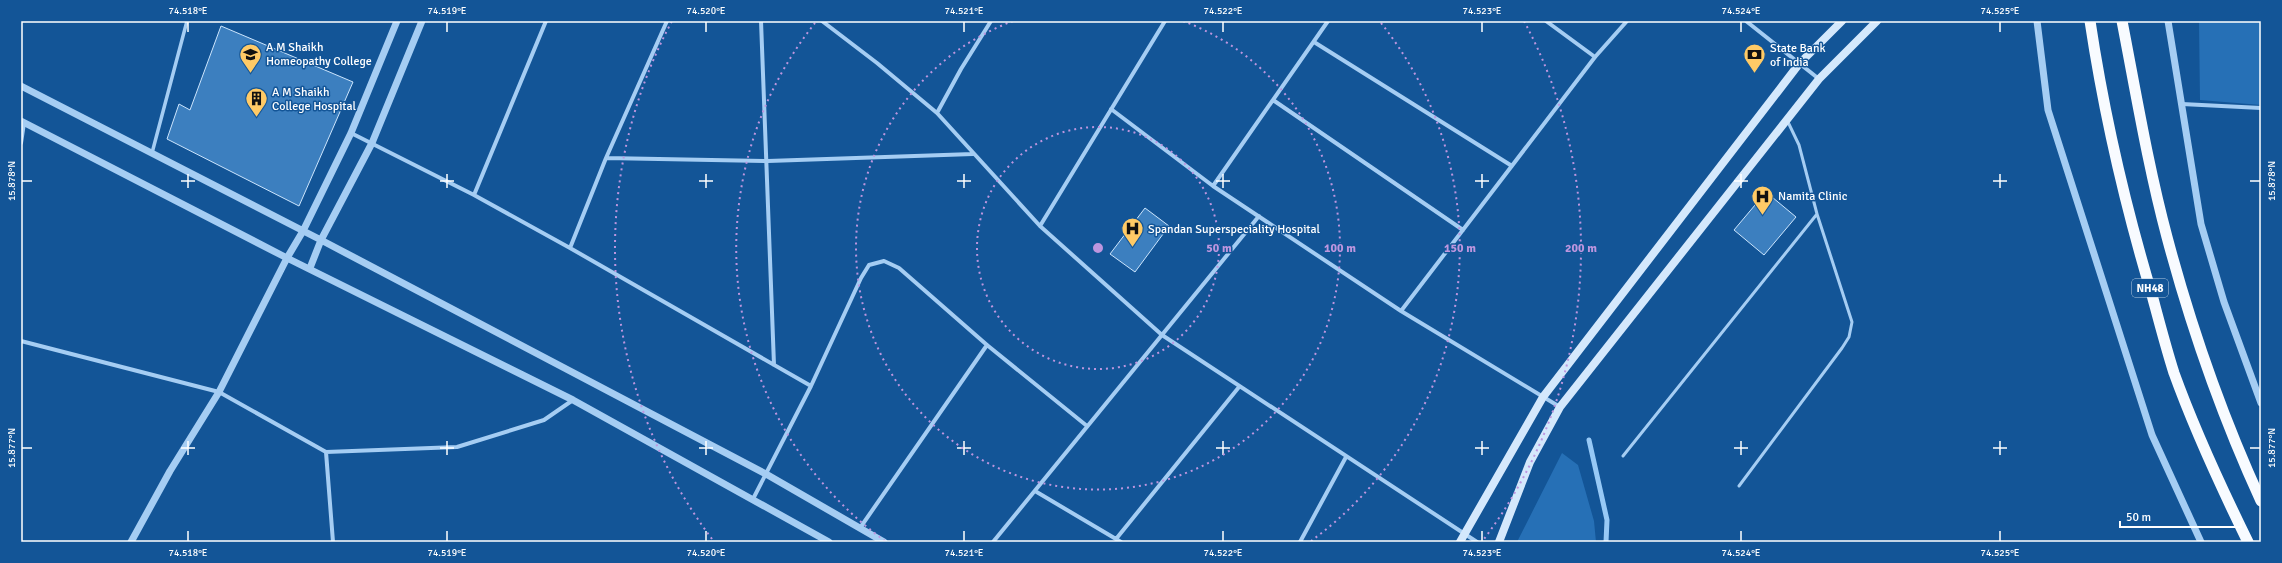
<svg xmlns="http://www.w3.org/2000/svg" width="2282" height="563" viewBox="0 0 2282 563" font-family="Signika,sans-serif">
<rect width="100%" height="100%" fill="#135597"/>
<path fill="#2670b6" d="M2199,21h62v84l-61,-5z
M1562,453l16,12 16,56 2,21h-79z"/>
<g fill="none" stroke-linecap="round" stroke-linejoin="round">
<path stroke="#97c9f6" stroke-width="5" d="M1589,440l18,80 -1,22"/>
</g>
<path fill="#3c7fbf" stroke="#cce5fd" d="M221,26l132,56 -54,124 -132,-67 12,-35 11,6z
M1766,192l30,25 -32,38 -30,-25z
M1145,208l24,18 -34,46 -25,-18z"/>
<g fill="none" stroke-linecap="round" stroke-linejoin="round">
<path stroke="#a5cdf3" stroke-width="3" d="M1623,456l194,-242
M1739,486l103,-138 7,-11 3,-15 -35,-108 -18,-69 -12,-25"/>
<path stroke="#a5cdf3" stroke-width="3.5" d="M152,153l35,-132"/>
<path stroke="#a5cdf3" stroke-width="4" d="M667,21l-61,137 -36,90 241,138 -58,113
M761,21l13,344
M822,21l55,42 60,50 103,113 122,109 315,207
M1328,21l-115,165 188,125
M1546,21l49,36
M1746,21l73,58
M1314,42l198,124
M1273,100l190,130
M2182,104l79,4
M1111,109l102,77
M937,113l24,-44 30,-48
M351,133l123,62 96,53
M21,143l3,-20
M606,158l162,3 205,-7
M474,195l72,-174
M1040,226l125,-205
M21,341l198,51 107,60 131,-5 87,-27 29,-20
M811,386l50,-108 8,-13 15,-4 15,7 88,77 100,81
M1560,407l-159,-96 194,-254 32,-36
M326,452l7,90
M1035,491l81,48
M860,528l127,-183
M993,542l266,-326
M1121,542l-5,-3 123,-152
M1300,542l46,-85"/>
<path stroke="#a5cdf3" stroke-width="7" d="M2037,21l11,89 104,325 49,107
M2168,21l33,203 23,78 37,101
M21,86l300,154 445,234 118,68
M21,121l266,137 286,142 256,142
M310,268l11,-28 51,-97 50,-122
M131,542l39,-71 49,-79 68,-134 16,-27 48,-98 46,-112"/>
<path stroke="#d4e8fc" stroke-width="8" d="M1460,542l83,-145 256,-333 43,-43
M1499,542l31,-80 30,-55 259,-328 58,-58"/>
<path stroke="#f8fbff" stroke-width="11" d="M2090,21c14,93 35,184 62,274 7,26 14,53 22,78 21,58 47,114 74,169
M2122,21c14,72 26,145 45,216 24,90 55,179 94,264"/>
</g>
<path fill="none" stroke="#fff" stroke-width="1.5" d="M188,22v10M447,22v10M706,22v10M964,22v10M1223,22v10M1482,22v10M1741,22v10M2000,22v10M188,174v14M447,174v14M706,174v14M964,174v14M1223,174v14M1482,174v14M1741,174v14M2000,174v14M22,181h10M181,181h14M440,181h14M699,181h14M957,181h14M1216,181h14M1475,181h14M1734,181h14M1993,181h14M2250,181h10M188,441v14M447,441v14M706,441v14M964,441v14M1223,441v14M1482,441v14M1741,441v14M2000,441v14M22,448h10M181,448h14M440,448h14M699,448h14M957,448h14M1216,448h14M1475,448h14M1734,448h14M1993,448h14M2250,448h10M188,531v10M447,531v10M706,531v10M964,531v10M1223,531v10M1482,531v10M1741,531v10M2000,531v10"/>
<g fill="none" stroke="#bd96df" stroke-width="2" stroke-dasharray="2 4">
<circle cx="1098" cy="248" r="121"/>
<path d="M1183 21A242 242 0 1 1 1013 21"/>
<path d="M885 541A362 362 0 0 1 815 23M1381 23A362 362 0 0 1 1311 541"/>
<path d="M712 539A483 483 0 0 1 672 21M1524 21A483 483 0 0 1 1484 539"/>
</g>
<defs>
<symbol id="university-pin" viewBox="-11 -11 22 30"><path d="M0 17L-7.5 6A9.5 9.5 0 1 1 7.5 6Z" fill="#ffca66" stroke="#135597"/><path d="M0-5L7-2L0 1L-7-2ZM-4 1L0 2.5L4 1V4Q0 6-4 4Z" fill="#111"/></symbol>
<symbol id="bank-pin" viewBox="-11 -11 22 30"><path d="M0 17L-7.5 6A9.5 9.5 0 1 1 7.5 6Z" fill="#ffca66" stroke="#135597"/><path d="M-6-4H6V4H-6ZM0-2.3a2.3 2.3 0 1 0 0 4.6a2.3 2.3 0 1 0 0-4.6Z" fill="#111"/></symbol>
<symbol id="building-pin" viewBox="-11 -11 22 30"><path d="M0 17L-7.5 6A9.5 9.5 0 1 1 7.5 6Z" fill="#ffca66" stroke="#135597"/><path d="M-4-6H4V6H1V3H-1V6H-4ZM-2.5-4.3h1.7v1.8h-1.7ZM.8-4.3h1.7v1.8H.8ZM-2.5-1h1.7V.8h-1.7ZM.8-1h1.7V.8H.8Z" fill="#111"/></symbol>
<symbol id="hospital-pin" viewBox="-11 -11 22 30"><path d="M0 17L-7.5 6A9.5 9.5 0 1 1 7.5 6Z" fill="#ffca66" stroke="#135597"/><path d="M-5-5h3v3.5h4V-5h3V5h-3V1.5h-4V5h-3Z" fill="#111"/></symbol>
</defs>
<g fill-rule="evenodd">
<use href="#university-pin" x="238" y="42" width="25" height="34"/>
<use href="#bank-pin" x="1742" y="42" width="25" height="34"/>
<use href="#building-pin" x="244" y="86" width="25" height="34"/>
<use href="#hospital-pin" x="1750" y="184" width="25" height="34"/>
<use href="#hospital-pin" x="1120" y="216" width="25" height="34"/>
</g>
<g text-anchor="middle" dominant-baseline="central" stroke-width="3" stroke-linejoin="round" paint-order="stroke">
<rect fill="#135597" stroke="#b8cce0" stroke-width="1" x="2132" y="279" width="36" height="18" rx="3"/>
<g font-size="11" font-weight="bold" fill="#fff">
<text x="2150" y="288">NH48</text>
</g>
<g font-size="12" fill="#fff" stroke="#135597" text-anchor="start">
<text x="266" y="47">A M Shaikh<tspan x="266" dy="14">Homeopathy College</tspan></text>
<text x="1770" y="48">State Bank<tspan x="1770" dy="14">of India</tspan></text>
<text x="272" y="92">A M Shaikh<tspan x="272" dy="14">College Hospital</tspan></text>
<text x="1778" y="196">Namita Clinic</text>
<text x="1148" y="229">Spandan Superspeciality Hospital</text>
</g>
</g>
<circle cx="1098" cy="248" r="6" fill="#bd96df" stroke="#135597" stroke-width="2"/>
<g font-size="12" text-anchor="middle" font-weight="bold" fill="#bd96df" stroke="#135597" stroke-width="3" stroke-linejoin="round" paint-order="stroke">
<text x="1219" y="252">50 m</text>
<text x="1340" y="252">100 m</text>
<text x="1460" y="252">150 m</text>
<text x="1581" y="252">200 m</text>
</g>
<rect width="2282" height="563" fill="none" stroke="#135597" stroke-width="44"/>
<path d="M2120 521v6h121v-6" fill="none" stroke="#ffffff" stroke-width="2"/>
<text x="2126" y="521" font-size="12" fill="#ffffff" stroke="#135597" stroke-width="3" paint-order="stroke">50 m</text>
<rect x="22" y="22" width="2238" height="519" fill="none" stroke="#fff" stroke-width="1.5"/>
<g font-size="10" text-anchor="middle" fill="#fff">
<text x="188" y="14">74.518°E</text>
<text x="447" y="14">74.519°E</text>
<text x="706" y="14">74.520°E</text>
<text x="964" y="14">74.521°E</text>
<text x="1223" y="14">74.522°E</text>
<text x="1482" y="14">74.523°E</text>
<text x="1741" y="14">74.524°E</text>
<text x="2000" y="14">74.525°E</text>
<text transform="translate(11 181) rotate(-90)" y="4">15.878°N</text>
<text transform="translate(2271 181) rotate(-90)" y="4">15.878°N</text>
<text transform="translate(11 448) rotate(-90)" y="4">15.877°N</text>
<text transform="translate(2271 448) rotate(-90)" y="4">15.877°N</text>
<text x="188" y="556">74.518°E</text>
<text x="447" y="556">74.519°E</text>
<text x="706" y="556">74.520°E</text>
<text x="964" y="556">74.521°E</text>
<text x="1223" y="556">74.522°E</text>
<text x="1482" y="556">74.523°E</text>
<text x="1741" y="556">74.524°E</text>
<text x="2000" y="556">74.525°E</text>
</g>
</svg>
